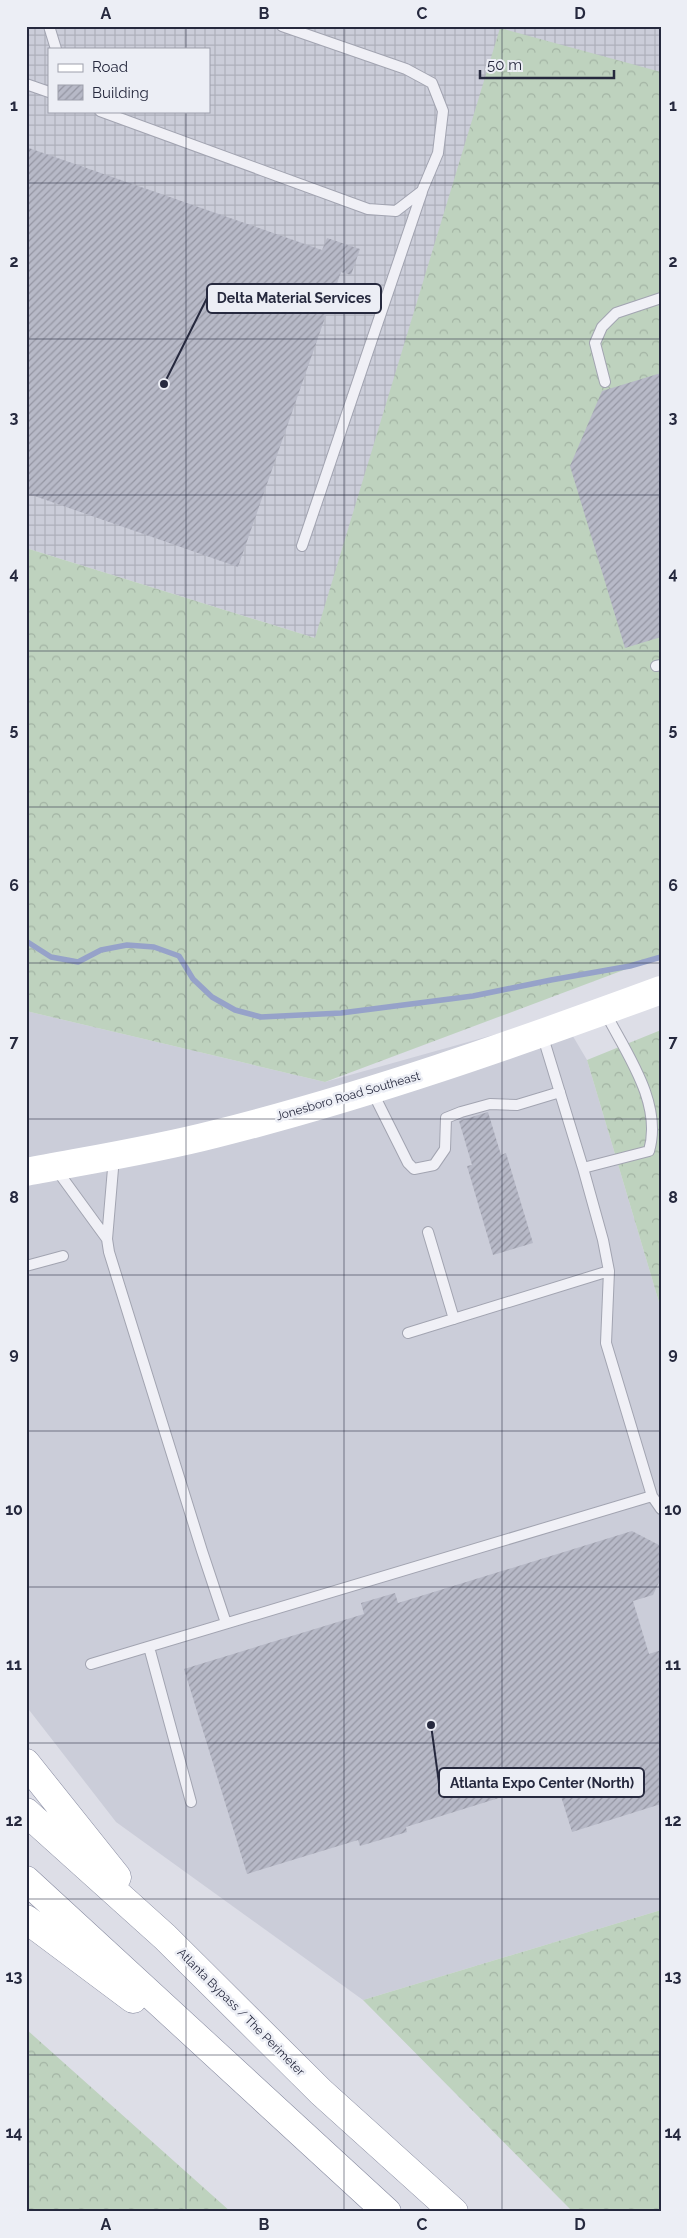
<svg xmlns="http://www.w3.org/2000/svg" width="687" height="2238" viewBox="0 0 687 2238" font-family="Raleway,sans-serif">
<defs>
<pattern id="industrial-grid" width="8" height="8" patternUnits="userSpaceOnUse" patternTransform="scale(1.25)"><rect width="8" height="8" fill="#cbcdd9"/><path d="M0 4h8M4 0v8" fill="none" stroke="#aeb0bb"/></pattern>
<pattern id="forest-crowns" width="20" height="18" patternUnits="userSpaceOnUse" patternTransform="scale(1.25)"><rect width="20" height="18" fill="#bed2be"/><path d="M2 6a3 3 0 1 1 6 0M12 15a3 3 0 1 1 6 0" fill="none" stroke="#a3b4a4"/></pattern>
<pattern id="building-hatch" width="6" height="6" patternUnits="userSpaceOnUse" patternTransform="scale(1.25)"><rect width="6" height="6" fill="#b7b9c7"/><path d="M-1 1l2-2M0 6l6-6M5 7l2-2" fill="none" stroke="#9596a3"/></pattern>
</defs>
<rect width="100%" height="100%" fill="#dddee7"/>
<path fill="#cbcdd9" d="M26,1011l299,71 236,-66 26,44 74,249v601l-298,90 -247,-178 -90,-116z"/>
<path fill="url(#industrial-grid)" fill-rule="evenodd" d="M26,26h635v771l-346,-159 -289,-90zM49,49h160v62h-160z"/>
<path fill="url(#forest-crowns)" d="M500,28l161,44v884l-336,126 -299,-71v-463l289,90z
M661,1030v279l-74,-249z
M661,1910v302h-88l-210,-212z
M26,2029l205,183h-205z"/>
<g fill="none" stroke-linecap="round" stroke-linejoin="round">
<path stroke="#96a2c9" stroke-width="5.5" d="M26,941l25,16 27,5 23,-12 26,-5 27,2 25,9 14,23 19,18 23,13 26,7 80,-4 132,-17 78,-16 79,-14 31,-9"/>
</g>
<path fill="url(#building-hatch)" d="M26,147l296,103 5,-12 33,11 -9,26 -10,-3 -103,295 -212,-74z
M661,373v264l-36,11 -55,-182 32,-75z
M488,1112l13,43 5,-2 27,90 -40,12 -26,-89 5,-1 -13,-44z
M632,1531l27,14 2,7v26l-8,17 -20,6 16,53 12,-4v154l-89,28 -16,-52 -150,47 1,5 -47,14 -2,-6 -111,34 -63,-205 180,-55 -3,-11 34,-10 3,10z"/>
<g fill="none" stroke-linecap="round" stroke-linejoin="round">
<defs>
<path id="service" d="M49,26l7,23
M26,84l23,8
M100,111l268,98 28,2 26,-20 16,-38 5,-42 -11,-28 -26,-14 -124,-43
M605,382l-10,-39 7,-16 14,-14 45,-15
M302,546l120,-354
M656,666l5,-1
M372,1091l36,72 6,6 20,-4 11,-16 1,-31 15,-6 29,-8 27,1 43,-13
M583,1168l66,-17c14,-48 -23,-98 -44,-139
M56,1169l51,70 7,-82
M428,1232l26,87
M107,1239l2,13 93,299 24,72
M26,1266l37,-10
M408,1333l201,-62
M652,1496l9,13
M149,1647l42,155
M91,1664l561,-168 -46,-153 3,-72 -6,-31 -20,-72 -41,-134"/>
<path id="motorway" d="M26,1763l91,114
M26,1812l139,125 156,155 133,120
M26,1880l361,332
M26,1919l107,80"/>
</defs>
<use href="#service" stroke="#a2a4b1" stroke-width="12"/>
<use href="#motorway" stroke="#84889e" stroke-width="29"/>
<use href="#service" stroke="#f0f0f6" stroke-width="10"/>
<path stroke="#fff" stroke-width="28" d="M26,1172c63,-12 127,-22 189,-38 152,-38 299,-90 446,-144"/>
<use href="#motorway" stroke="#fff" stroke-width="28"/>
</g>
<path fill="none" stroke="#26293e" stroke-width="1" stroke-opacity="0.55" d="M186,26v23M344,26v2186M502,26v2186M186,111v2101M26,183h635M26,339h635M26,495h635M26,651h635M26,807h635M26,963h635M26,1119h635M26,1275h635M26,1431h635M26,1587h635M26,1743h635M26,1899h635M26,2055h635"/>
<g text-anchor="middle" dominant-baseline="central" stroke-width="5" stroke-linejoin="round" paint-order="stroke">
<g font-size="12" fill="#26293e" stroke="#eceef5">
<text transform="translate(348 1096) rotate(-16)">Jonesboro Road Southeast</text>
<text transform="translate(241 2012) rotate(45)">Atlanta Bypass / The Perimeter</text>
</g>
</g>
<path fill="none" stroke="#26293e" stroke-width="2" d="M164 384L207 298M431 1725L439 1783"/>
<g fill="#26293e" stroke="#eceef5" stroke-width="2">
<circle cx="164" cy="384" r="5"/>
<circle cx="431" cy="1725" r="5"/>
</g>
<g fill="#eceef5" stroke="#26293e" stroke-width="2">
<rect x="207" y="284" width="174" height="29" rx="5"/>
<rect x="439" y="1768" width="205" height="29" rx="5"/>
</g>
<g font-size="14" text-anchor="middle" font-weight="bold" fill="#26293e">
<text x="294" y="303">Delta Material Services</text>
<text x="542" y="1788">Atlanta Expo Center (North)</text>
</g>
<rect width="687" height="2238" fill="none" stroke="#eceef5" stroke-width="55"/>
<rect x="48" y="48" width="162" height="65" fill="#eceef5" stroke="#9d9fac"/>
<rect x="58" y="64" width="25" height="8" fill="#ffffff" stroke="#9d9fac"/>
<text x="92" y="72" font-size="15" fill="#26293e">Road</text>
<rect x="58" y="85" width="25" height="15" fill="url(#building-hatch)" stroke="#9d9fac"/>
<text x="92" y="98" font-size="15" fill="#26293e">Building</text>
<path d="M480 70v8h134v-8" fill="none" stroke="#26293e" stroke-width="2.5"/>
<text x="487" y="70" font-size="15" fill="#26293e" stroke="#eceef5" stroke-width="4" paint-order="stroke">50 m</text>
<rect x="28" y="28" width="632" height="2182" fill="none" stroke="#26293e" stroke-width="2"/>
<g font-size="16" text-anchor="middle" font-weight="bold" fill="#26293e">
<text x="106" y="19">A</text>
<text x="264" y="19">B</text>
<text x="422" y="19">C</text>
<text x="580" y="19">D</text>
<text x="14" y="111">1</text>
<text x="673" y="111">1</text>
<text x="14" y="267">2</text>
<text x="673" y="267">2</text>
<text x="14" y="423">3</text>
<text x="673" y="423">3</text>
<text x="14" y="579">4</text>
<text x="673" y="579">4</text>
<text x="14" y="735">5</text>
<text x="673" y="735">5</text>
<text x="14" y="891">6</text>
<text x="673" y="891">6</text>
<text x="14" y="1047">7</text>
<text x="673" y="1047">7</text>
<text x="14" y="1203">8</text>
<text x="673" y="1203">8</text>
<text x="14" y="1359">9</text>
<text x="673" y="1359">9</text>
<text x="14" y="1515">10</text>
<text x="673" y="1515">10</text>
<text x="14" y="1670">11</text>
<text x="673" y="1670">11</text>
<text x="14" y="1826">12</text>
<text x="673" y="1826">12</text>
<text x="14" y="1982">13</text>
<text x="673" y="1982">13</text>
<text x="14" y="2138">14</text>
<text x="673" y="2138">14</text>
<text x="106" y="2230">A</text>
<text x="264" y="2230">B</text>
<text x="422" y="2230">C</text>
<text x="580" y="2230">D</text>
</g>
</svg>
